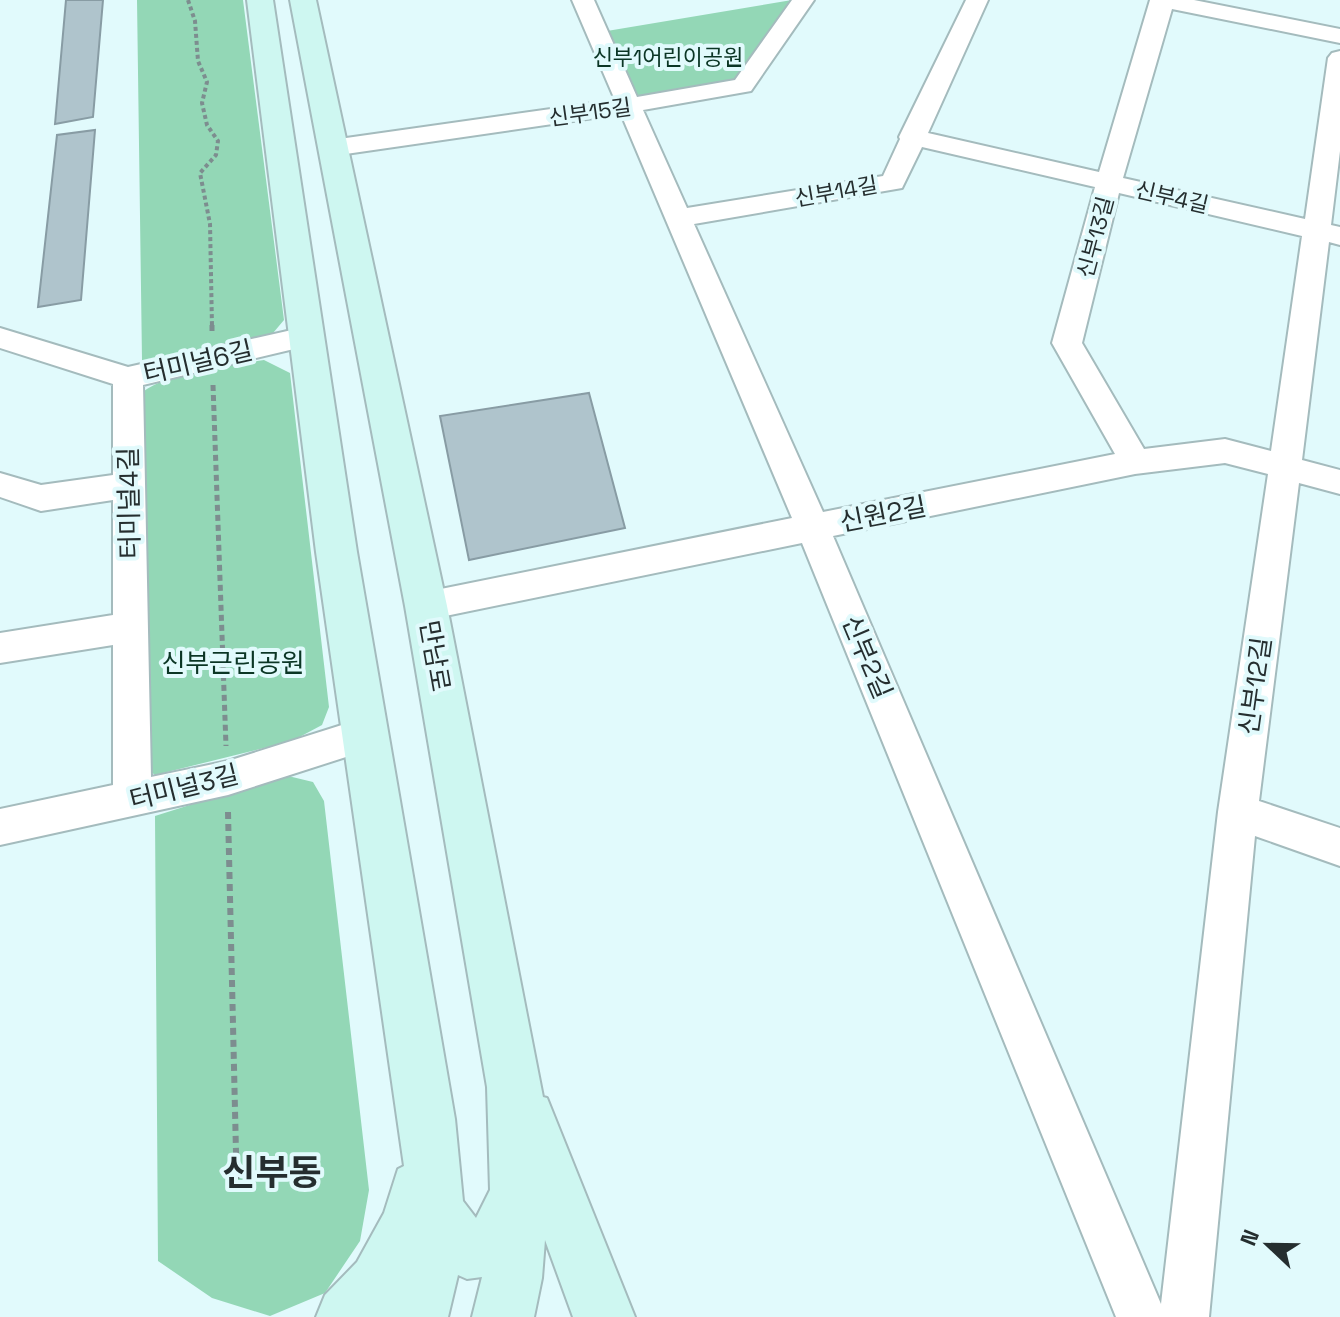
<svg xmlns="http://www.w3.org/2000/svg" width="1340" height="1317" viewBox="0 0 1340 1317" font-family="'Space Grotesk','Noto Sans KR',sans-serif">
<rect width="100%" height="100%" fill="#e1fafc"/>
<path fill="#93d7b6" d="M137,0h106l41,320 -16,19 -112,26 -14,-5z
M792,0l-55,82 -107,16 -29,-66z
M264,360l26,13 39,334 -7,18 -30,16 -137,34 -13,-10 -7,-367c33,-29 87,-31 129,-38z
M284,775l29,7 11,19 45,389 -9,51 -35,52 -55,23 -58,-18 -54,-37 -3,-445z"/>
<path fill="#afc4cc" stroke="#889ca4" stroke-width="2" d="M66,0h37l-10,117 -38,7z
M95,130l-14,170 -43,7 19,-172z
M589,393l36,135 -156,32 -29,-144z"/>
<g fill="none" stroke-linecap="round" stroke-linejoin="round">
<defs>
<path id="street" d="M572,0h22l43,97 98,-17 57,-80h22l-63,91 -108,19 44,98 196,-32 17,-37 -1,-2 67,-137h22l-60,133 171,39 51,-172h44l146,29v14l-168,-34 -49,169 182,41 23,-161 4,-5 8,-2v100l-9,74 9,2v18l-11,-3 -27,218 38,10v24l-41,-11 -40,318 81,27v38l-85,-30 -46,481h-93l-314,-774 -376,77 -12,-4 -5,-10 5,-10 12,-4 366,-74 -171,-404 -289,42 -9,-3 -4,-5 4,-5 9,-3 283,-40zM922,147l173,40 -43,156 63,111 -292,58 -129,-288 208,-36zM1119,193l183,43 -31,215 -46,-12 -81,10 -62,-106zM1225,463l43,11 -50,338 -57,492 -328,-768 302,-62z
M305,327l10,3 5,7 -5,7 -172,41 8,392 77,-16 136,-43 13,5 6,12 -6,12 -149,48 -228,50v-36l113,-24v-140l-113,18v-30l113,-18v-115l-72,11 -41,-14v-24l41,12 72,-10v-91l-113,-36v-20l128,39z"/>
<path id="secondary" d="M247,0h26l84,552 98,567 8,82 13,17 14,-28 -3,-103 -82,-481 -115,-606h26l131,606 96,491 4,1 88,219h-62l-28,-77 -3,38 -8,39h-62l10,-40 -15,2 -9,-4 -10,42h-132l9,-22 32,-33 27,-49 14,-44 6,-3 -1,-7 -87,-607z"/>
</defs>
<use href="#street" stroke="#a4bbbd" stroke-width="4"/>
<use href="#secondary" stroke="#a4bbbd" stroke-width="4"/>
<path stroke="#7d8d8f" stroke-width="4" stroke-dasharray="4 3" stroke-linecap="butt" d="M188,0l7,21 3,40 9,21 -5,21 5,22 11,16 -2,14 -16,18 10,51 2,103"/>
<path stroke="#7d8d8f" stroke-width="5" stroke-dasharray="6 4" stroke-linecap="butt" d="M212,325v6
M213,385l13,361"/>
<path stroke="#7d8d8f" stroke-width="6" stroke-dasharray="7 5" stroke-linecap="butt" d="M228,812l9,383"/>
<use href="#street" fill="#fff" fill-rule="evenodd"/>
<use href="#secondary" fill="#cef7f1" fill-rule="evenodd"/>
</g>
<g text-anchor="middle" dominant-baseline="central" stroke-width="8" stroke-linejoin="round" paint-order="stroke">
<g font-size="22" fill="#0b3625" stroke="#e1fafc">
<text x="668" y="57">신부1어린이공원</text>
</g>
<g font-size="22" fill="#252e2f" stroke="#e1fafc">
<text transform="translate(590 112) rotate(-8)">신부15길</text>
<text transform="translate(836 191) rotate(-10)">신부14길</text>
<text transform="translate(1172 197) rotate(13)">신부4길</text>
<text transform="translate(1095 237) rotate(-75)">신부13길</text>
</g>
<g font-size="26" fill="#252e2f" stroke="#e1fafc">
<text transform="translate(198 362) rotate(-13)">터미널6길</text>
<text transform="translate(129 503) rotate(-91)">터미널4길</text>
<text transform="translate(883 514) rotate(-11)">신원2길</text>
<text transform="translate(435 656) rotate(80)">만남로</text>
<text transform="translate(867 657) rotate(67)">신부2길</text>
<text transform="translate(1255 686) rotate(-82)">신부12길</text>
<text transform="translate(184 787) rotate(-14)">터미널3길</text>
</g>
<g font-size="26" fill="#0b3625" stroke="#e1fafc">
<text x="233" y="663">신부근린공원</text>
</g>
<g font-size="36" font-weight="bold" fill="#252e2f" stroke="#e1fafc">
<text x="272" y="1173">신부동</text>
</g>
</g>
<g transform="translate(1268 1245) rotate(292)" stroke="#e1fafc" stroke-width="6" paint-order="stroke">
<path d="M0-6L14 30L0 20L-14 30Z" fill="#252e2f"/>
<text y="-12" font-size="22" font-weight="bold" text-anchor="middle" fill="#252e2f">N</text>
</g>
</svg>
